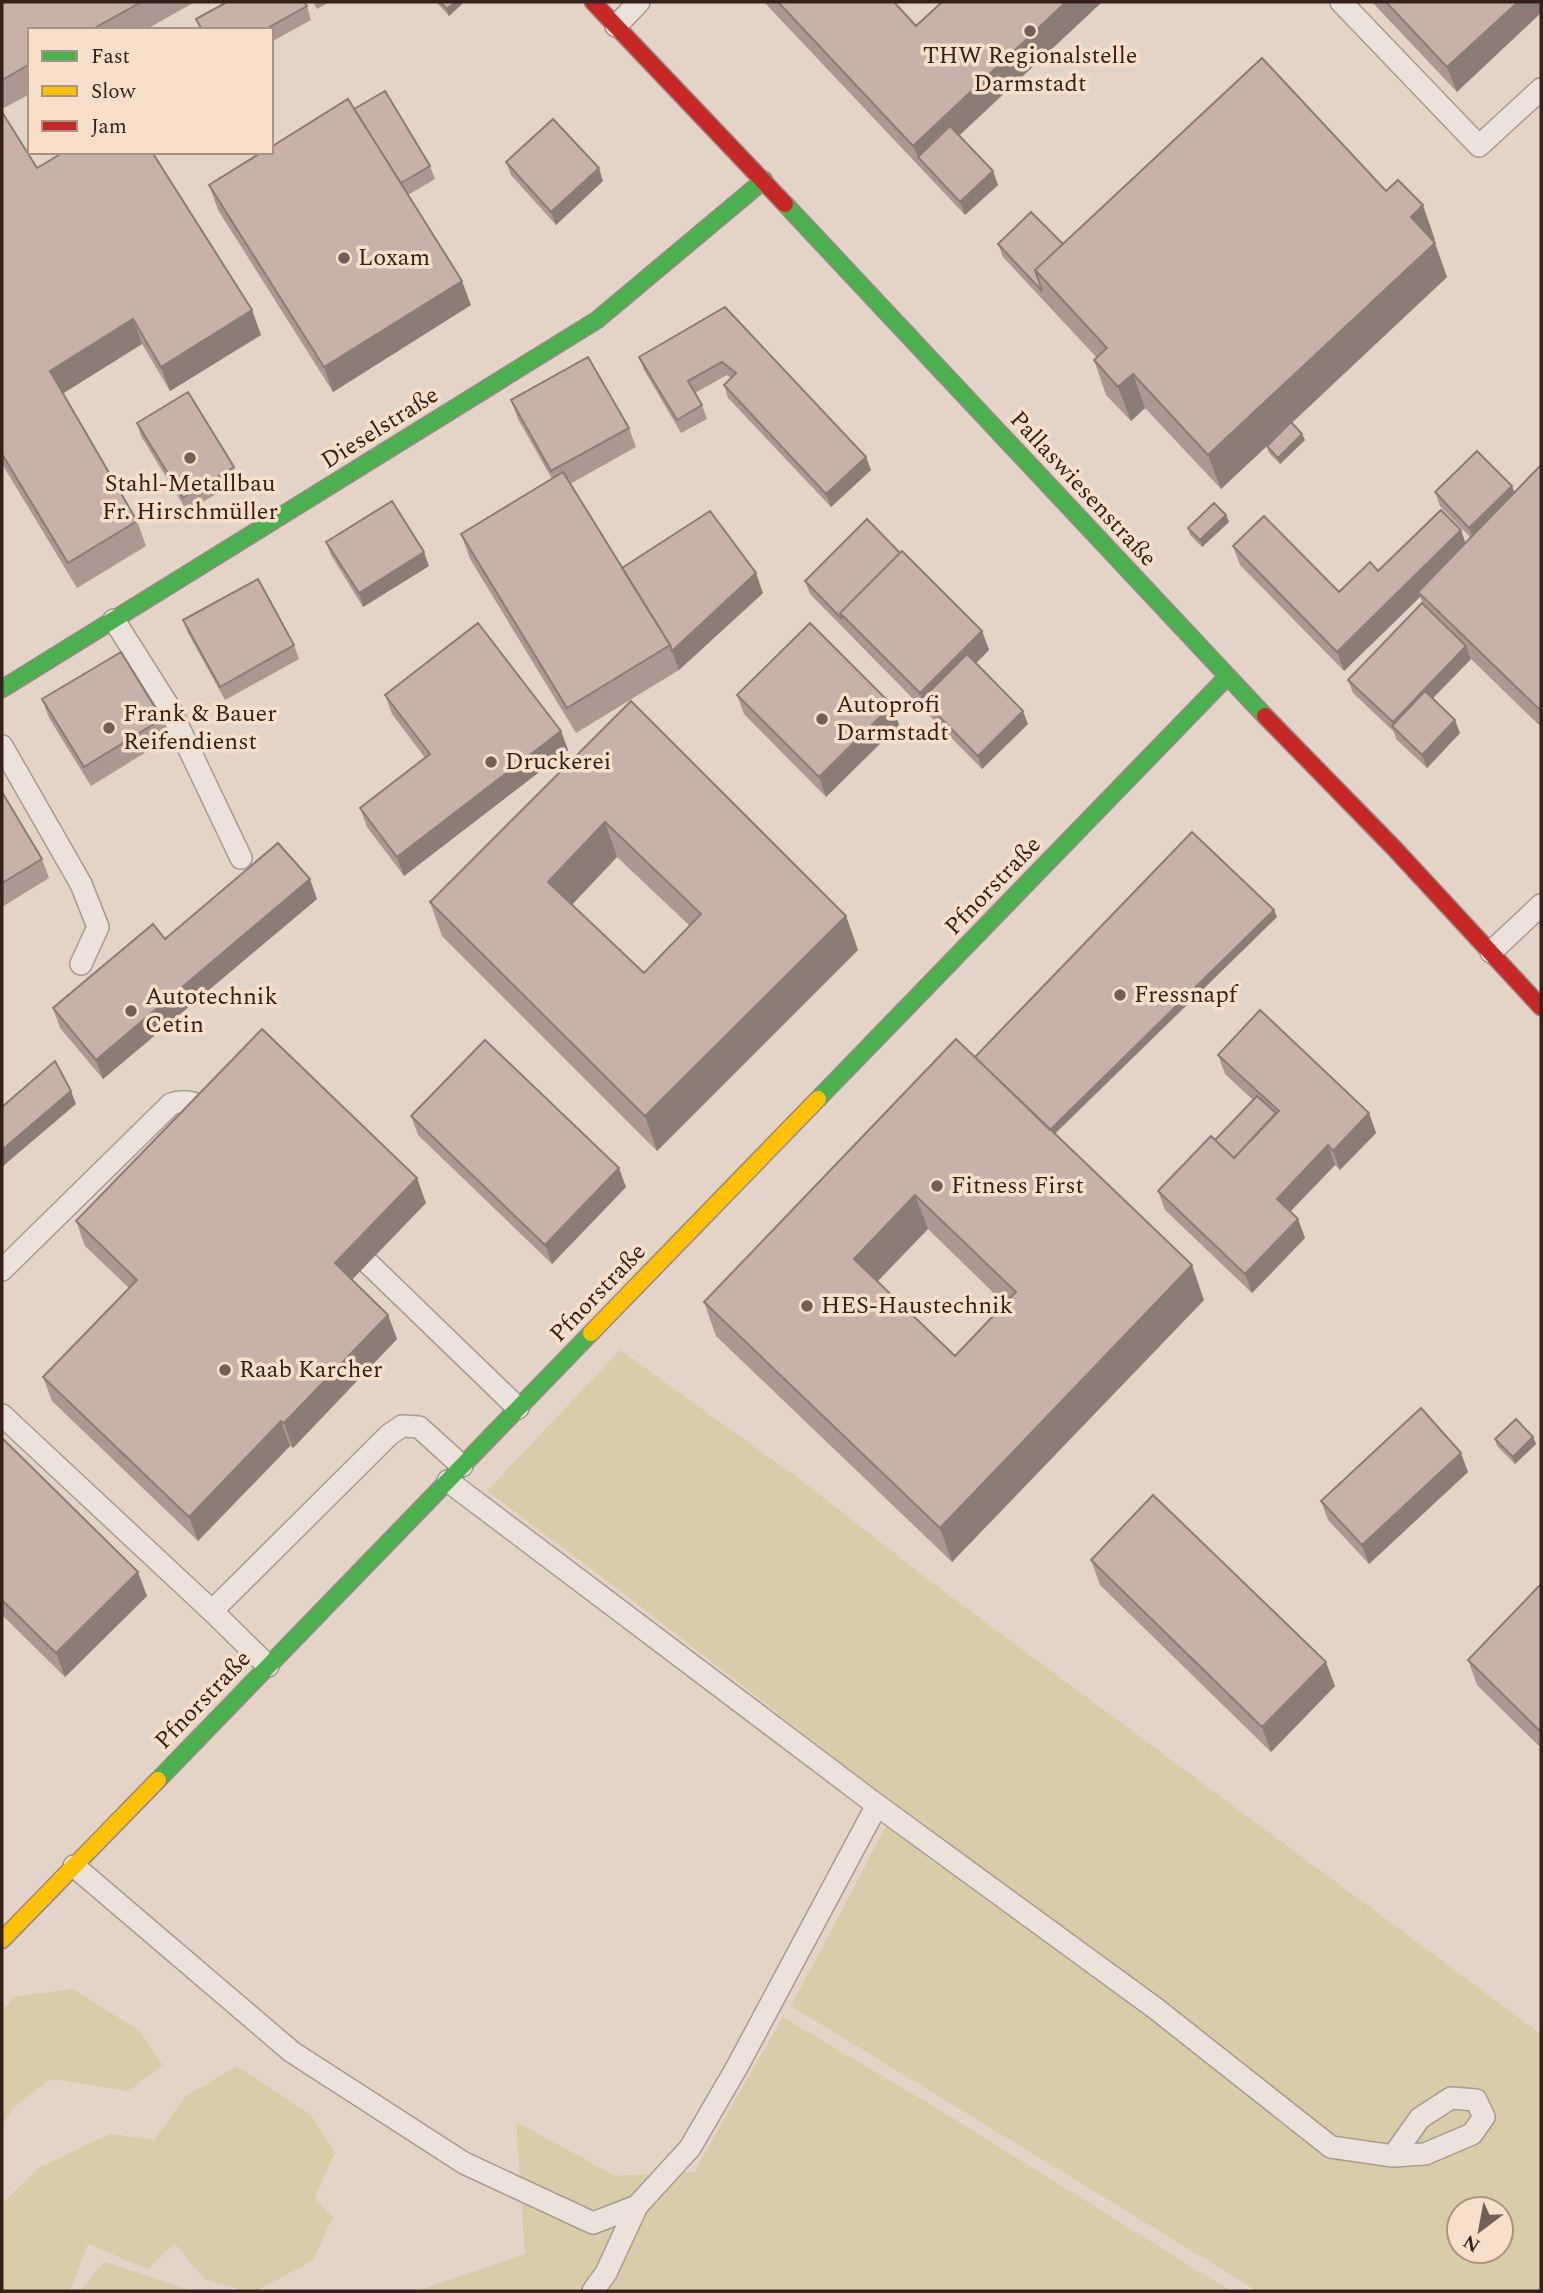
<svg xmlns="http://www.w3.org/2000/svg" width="1543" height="2293" viewBox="0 0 1543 2293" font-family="Spectral,serif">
<rect width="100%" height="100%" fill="#e4d4c8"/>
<path fill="#d9cca9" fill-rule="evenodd" d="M620,1350l189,136 125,98 607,450v257h-290l3,-2 -463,-283 106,-200 -274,-213 -136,-102zM1459,2209h42v42h-42z
M73,1989l67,42 23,34 -34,26 -78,-12 -37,28 -12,19v-114l11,-15z
M783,2017l155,92 291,181 -812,1 108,-37 -9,-132 100,54 78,-4z
M237,2066l74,49 24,38 -20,45 18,19 -20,43 -56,31h-12l-41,-12 -29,-35 -28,25 -59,-25 -18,47h-68v-87l38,-37 70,-33 44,6 32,-44z
M104,2262l88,29h-112z"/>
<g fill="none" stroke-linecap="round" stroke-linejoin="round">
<defs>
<path id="lane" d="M1341,2l138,144 62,-57
M616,26l23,-24
M114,620l55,87 72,151
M2,746l79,138 17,43 -17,37
M1491,952l50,-47
M368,1263l150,145
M2,1270l169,-166c17,-6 27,0 41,10
M2,1415l210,196
M448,1481l429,324 278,203 176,139 62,9 32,-2 47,-20 12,-17 -8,-17 -25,-2 -31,20 -27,38
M268,1666l-56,-55 177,-176 13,-9 17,1 43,39
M74,1866l218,186 172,111 129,60 44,-17 53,-58 47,-81 140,-262
M593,2291l13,-18 31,-67"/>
<path id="fast" d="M785,204l480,512
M2,689l595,-369 167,-140
M818,1099l409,-422
M158,1780l433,-447"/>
<path id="slow" d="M591,1333l227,-234
M2,1940l156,-160"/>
<path id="jam" d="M593,2l192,202
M1265,716l129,132 147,159"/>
</defs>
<use href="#lane" stroke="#a99a92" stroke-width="24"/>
<use href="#fast" stroke="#988982" stroke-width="19"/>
<use href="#slow" stroke="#988982" stroke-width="19"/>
<use href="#jam" stroke="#988982" stroke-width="19"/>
<use href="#lane" stroke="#ece2db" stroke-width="21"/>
<use href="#fast" stroke="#4caf50" stroke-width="16"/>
<use href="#slow" stroke="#ffc107" stroke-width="16"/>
<use href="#jam" stroke="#c62828" stroke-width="16"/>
</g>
<path fill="#ac9891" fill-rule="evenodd" d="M2,2h193l-50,28h-115v64l-28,15z
M313,2h17l-13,7z
M436,2h26v2l-13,12z
M764,2h130l22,24 26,-24h160l-143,134 34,35 5,14 -33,30z
M1372,2h169l-84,90z
M307,6l4,14 -40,22v-12h-71l-4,-11z
M354,109l76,57 5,13 -27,16 63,110 -138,87 -115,-182 -9,-25z
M2,112l35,56 215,142 9,25 -91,56 -28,-47 -79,49 74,128 9,25 -69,42 -75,-124z
M506,162l97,19 -47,44 -45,-50z
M1386,191l49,49 -2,1 14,36 -155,146 13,17 -25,24 -11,-11 -2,-7 1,-1 -47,44 -76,-81 -14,13 -25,-26 -12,-35 3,-2 -94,-101 -5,-13h65z
M725,307l141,150 5,13 -40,37 -103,-109 -4,-13 7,-7 -4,-3 -32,18 7,12 5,14 -26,14 -37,-63 -5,-13z
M511,400l118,28 7,19 -66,37 53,85 140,24 -84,77 -103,63 -106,-174 -9,-25 91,-55 -34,-60z
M137,423l97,44 5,14 -52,30 -46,-75z
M1541,465v262l-70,-68 -38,39 27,35 -33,35 -31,-29 -2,-7 -41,-39 -5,-13 75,-76 -3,-7 -76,74 -104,-106 -7,-19 106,46 39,-21 88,-28 5,-5 -31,-32 -5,-14 77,-6 2,7z
M1226,515l3,7 -27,25 -12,-12 -2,-7z
M326,542l103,24 -66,41 -32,-52z
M900,553l82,78 7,19 -13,13 52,61 -46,45 -172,-175 -5,-13z
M183,620l111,25 5,14 -74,41 -37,-67z
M385,695l176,36 7,19 -164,126 -37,-49 -7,-19 65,-50 -33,-44z
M737,695l155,10 7,20 -73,72 -82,-83z
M42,699l120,20 7,19 -78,48 -42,-68z
M631,701l215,215 12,34 -201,201 -215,-215 -12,-34zM617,857l73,69 -46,47 -72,-68z
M2,792l40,67 7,19 -47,29z
M317,899l-214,180 -43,-51 -7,-20 112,-69z
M1277,917l-222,217 149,166 -252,262 -236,-226 -12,-34 271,-245zM928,1229l77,75 -50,52 -77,-75z
M1218,1055l151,58 7,20 -36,37 -5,-5 -44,46 7,8 7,19 -53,55 -87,-83 -7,-19 57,-51 38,-40 -28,-26z
M411,1116l215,71 -74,77 -134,-129z
M426,1203l-74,76 36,36 9,24 -104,109 -3,-2 -92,95 -146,-140 -9,-24 86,-89 -44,-42 -9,-25z
M1533,1437l3,7 -21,20 -18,-18 -2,-7z
M2,1438l145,158 -82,81 -63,-62z
M1468,1472l-99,92 -41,-44 -7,-19z
M1091,1560l244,126 -64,66 -171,-167z
M1541,1584v164l-64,-63 -9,-25z"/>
<path fill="#8c7c76" d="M455,2h7v2l-13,12 -2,-7z
M1066,2h36l-176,164 -8,-9 -5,-11z
M1518,2h23v11l-84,79 -10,-25z
M599,168l4,13 -47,44 -5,-13z
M993,171l5,14 -33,30 -5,-13z
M1423,205l12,35 -12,11 -12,-34z
M1435,243l12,34 -226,212 -13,-34z
M462,281l9,24 -138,87 -9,-25z
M252,310l9,25 -91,56 -9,-24z
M133,319l9,25 -83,52 -9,-25z
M1133,374l12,34 -14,13 -13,-34z
M1302,434l3,6 -25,24 -2,-6z
M866,457l5,13 -40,37 -5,-13z
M1512,486l5,14 -43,41 -5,-13z
M1226,515l3,7 -27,25 -2,-7z
M1461,530l7,20 -50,42 2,5 -76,74 -7,-19z
M424,552l5,14 -66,41 -4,-14z
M756,573l7,20 -84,77 -7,-19z
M982,631l7,19 -58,58 -9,-9 -2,-6z
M1466,646l5,13 -72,74 -4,-4 -2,-7z
M892,705l7,20 -73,72 -7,-20z
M1023,711l5,13 -46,45 -4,-13z
M1455,720l5,13 -33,35 -5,-13z
M561,731l7,19 -164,126 -7,-19z
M605,822l12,35 -56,59 -13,-34z
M310,879l7,20 -214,180 -7,-19z
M1274,910l3,7 -234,228 -2,-6z
M846,916l12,34 -201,201 -12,-35z
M71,1091l5,13 -74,63v-17z
M1369,1113l7,20 -36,37 -7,-19z
M1328,1145l7,20 -51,53 -7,-19z
M619,1168l7,19 -74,77 -7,-19z
M417,1178l9,25 -82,85 -9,-25z
M915,1195l13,34 -62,64 -12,-34z
M1298,1219l7,19 -53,55 -7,-19z
M1192,1265l12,35 -252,262 -12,-34z
M388,1315l9,24 -104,109 -9,-25z
M281,1421l9,25 -92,95 -9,-24z
M1533,1437l3,7 -21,20 -2,-7z
M1461,1453l7,19 -99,92 -7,-19z
M138,1572l9,24 -82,81 -9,-24z
M1326,1662l9,24 -64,66 -9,-25z"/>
<path fill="#c8b1a9" stroke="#8c7c76" stroke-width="2" fill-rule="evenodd" d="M2,2h139l-50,28h-61v34l-28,16z
M227,2h77l3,4 -43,24h-62l-6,-11z
M440,2h15l-8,7z
M778,2h116l22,24 26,-24h124l-153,144z
M1386,2h132l-71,65z
M1262,58l124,133 12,-11 25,25 -12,12 24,26 -227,212 -75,-81 -15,13 -24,-27 13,-12 -72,-78z
M385,91l45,75 -29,17 -47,-74z
M348,99l114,182 -138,86 -115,-182 53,-33h9v-5z
M2,112l35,56 27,-16h88l100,158 -91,57 -28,-48 -83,52 87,150 -69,42 -66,-109z
M553,119l46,49 -48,44 -45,-50z
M950,126l43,45 -33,31 -42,-45z
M1031,212l32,32 -28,26 7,21 -44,-47z
M725,307l141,150 -40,37 -102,-109 12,-12 -14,-11 -34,19 14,24 -25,15 -38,-63z
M588,357l41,71 -78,43 -40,-71z
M188,392l46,75 -51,31 -46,-75z
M1291,422l11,12 -24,24 -11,-12z
M1477,451l35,35 -43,42 -34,-36z
M1541,465v246l-123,-119z
M563,472l107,173 -103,63 -106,-174z
M392,501l32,51 -65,41 -33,-51z
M1214,503l12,12 -26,25 -12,-12z
M1441,510l20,20 -124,122 -104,-106 31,-30 75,76 31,-30 8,9z
M710,511l46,62 -84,78 -2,-6 -48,-77z
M867,519l33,34 -60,60 2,6 -37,-38z
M902,551l80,80 -62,62 -80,-80z
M258,579l36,66 -74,42 -37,-67z
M1422,603l44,43 -73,76 -45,-42z
M478,623l83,108 -164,126 -37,-49 70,-54 -45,-59z
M810,623l82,82 -73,72 -82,-82z
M121,652l41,67 -78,48 -42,-68z
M967,654l56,57 -45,45 -56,-57z
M1425,691l30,29 -33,35 -30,-29z
M631,701l215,215 -201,200 -215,-214zM605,822l96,92 -57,59 -96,-91z
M2,792l40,67 -40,24z
M1192,832l82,78 -224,220 -75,-73z
M278,843l32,36 -214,181 -43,-52 100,-84 12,15z
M1260,1010l109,103 -36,38 -5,-6 -51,54 21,20 -53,55 -87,-83 53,-55 23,22 45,-47 -61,-56z
M262,1029l155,149 -82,85 53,52 -104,108 -3,-2 -92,96 -146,-140 94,-97 -61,-59z
M956,1039l236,226 -252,263 -236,-226zM915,1195l101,97 -61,64 -101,-97z
M485,1040l134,128 -74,77 -134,-129z
M55,1061l16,30 -69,59v-43z
M1257,1096l19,17 -42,45 -19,-18z
M1421,1408l40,45 -99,92 -41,-44z
M1516,1419l17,18 -20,20 -18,-18z
M2,1438l136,134 -82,81 -54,-53z
M1153,1495l173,167 -64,65 -171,-167z
M1541,1584v148l-73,-72z"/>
<g fill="#745f57" stroke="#f8dfcb" stroke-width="2.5">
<circle cx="1030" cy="31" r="7"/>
<circle cx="344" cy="258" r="7"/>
<circle cx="190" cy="458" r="7"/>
<circle cx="822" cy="719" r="7"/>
<circle cx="109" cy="728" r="7"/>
<circle cx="491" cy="762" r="7"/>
<circle cx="1120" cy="995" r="7"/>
<circle cx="131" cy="1011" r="7"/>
<circle cx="937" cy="1186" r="7"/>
<circle cx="807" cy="1306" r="7"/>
<circle cx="225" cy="1370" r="7"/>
</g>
<g text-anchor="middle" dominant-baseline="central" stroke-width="7" stroke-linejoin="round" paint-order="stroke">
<g font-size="24" fill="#37201a" stroke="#f8dfcb" text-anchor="start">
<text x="1030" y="56" text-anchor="middle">THW Regionalstelle<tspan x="1030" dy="28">Darmstadt</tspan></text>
<text x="358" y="258">Loxam</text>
<text x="190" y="484" text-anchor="middle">Stahl-Metallbau<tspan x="190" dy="28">Fr. Hirschmüller</tspan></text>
<text x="836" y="705">Autoprofi<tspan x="836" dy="28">Darmstadt</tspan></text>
<text x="123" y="714">Frank &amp; Bauer<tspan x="123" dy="28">Reifendienst</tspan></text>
<text x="505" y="762">Druckerei</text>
<text x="1134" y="995">Fressnapf</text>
<text x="145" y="997">Autotechnik<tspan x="145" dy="28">Cetin</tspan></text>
<text x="951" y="1186">Fitness First</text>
<text x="821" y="1306">HES-Haustechnik</text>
<text x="239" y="1370">Raab Karcher</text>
</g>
<g font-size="24" fill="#37201a" stroke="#f8dfcb">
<text transform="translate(380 428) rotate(-32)">Dieselstraße</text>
<text transform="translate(1083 489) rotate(47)">Pallaswiesenstraße</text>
<text transform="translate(993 886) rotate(-46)">Pfnorstraße</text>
<text transform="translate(598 1293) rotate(-46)">Pfnorstraße</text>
<text transform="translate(203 1700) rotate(-46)">Pfnorstraße</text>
</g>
</g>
<rect width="1543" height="2293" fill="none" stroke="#37201a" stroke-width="7"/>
<rect x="28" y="28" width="245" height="126" fill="#f8dfcb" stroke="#ab9384" stroke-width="2"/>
<rect x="42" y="51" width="35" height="10" fill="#4caf50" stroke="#ab9384" stroke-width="2"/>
<text x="91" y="63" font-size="21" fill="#37201a">Fast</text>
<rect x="42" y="86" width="35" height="10" fill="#ffc107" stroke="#ab9384" stroke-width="2"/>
<text x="91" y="98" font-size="21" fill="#37201a">Slow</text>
<rect x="42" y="121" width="35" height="10" fill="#c62828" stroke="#ab9384" stroke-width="2"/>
<text x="91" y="133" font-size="21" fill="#37201a">Jam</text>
<g transform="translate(1480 2230) rotate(212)"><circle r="33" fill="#f8dfcb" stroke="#ab9384" stroke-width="2"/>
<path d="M0-5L12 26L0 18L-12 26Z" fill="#745f57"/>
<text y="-10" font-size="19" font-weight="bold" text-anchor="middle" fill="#37201a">N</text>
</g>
</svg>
